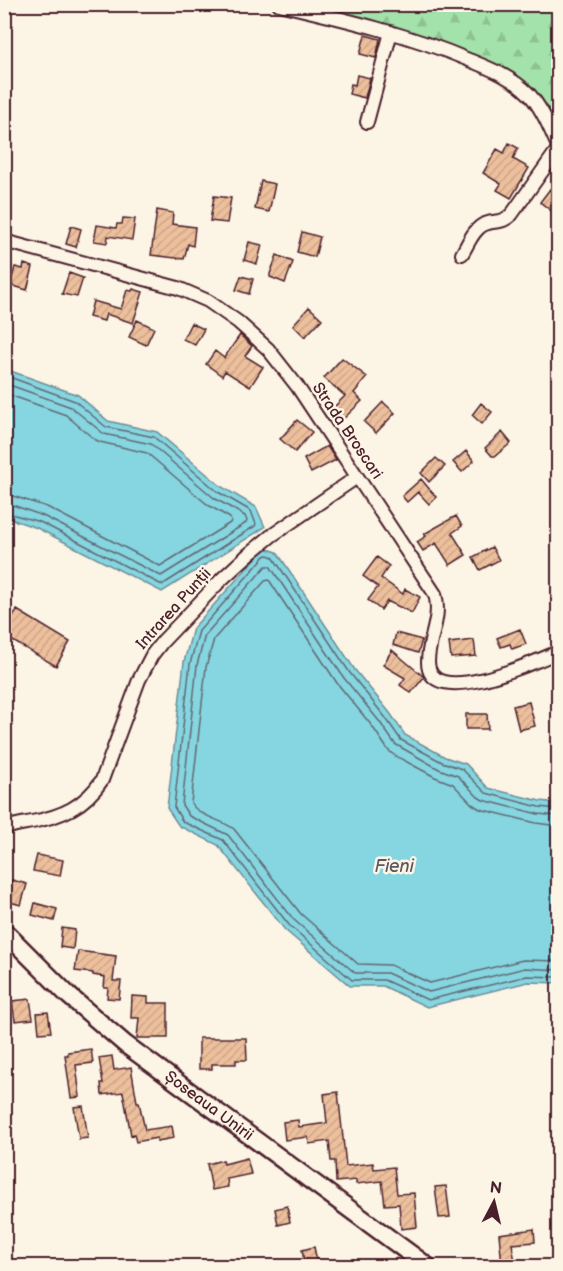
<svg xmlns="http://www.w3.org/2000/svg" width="563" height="1271" viewBox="0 0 563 1271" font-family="'Balsamiq Sans',sans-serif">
<defs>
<pattern id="forest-firs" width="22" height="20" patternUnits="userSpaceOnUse" patternTransform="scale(1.5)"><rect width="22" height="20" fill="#a3e3ab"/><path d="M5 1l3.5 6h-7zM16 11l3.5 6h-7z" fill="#8ec293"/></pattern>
<pattern id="building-hatch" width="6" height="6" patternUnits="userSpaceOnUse" patternTransform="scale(1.5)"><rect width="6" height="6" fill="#edc09d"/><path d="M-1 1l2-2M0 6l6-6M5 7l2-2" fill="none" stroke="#cda587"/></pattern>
</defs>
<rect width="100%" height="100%" fill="#fcf5e5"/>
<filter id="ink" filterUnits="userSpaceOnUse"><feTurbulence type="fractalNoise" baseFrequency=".0167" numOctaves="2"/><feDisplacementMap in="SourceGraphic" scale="12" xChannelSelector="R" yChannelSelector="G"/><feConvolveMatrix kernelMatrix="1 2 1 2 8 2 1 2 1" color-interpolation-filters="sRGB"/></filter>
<g filter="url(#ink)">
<path fill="url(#forest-firs)" stroke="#76816b" stroke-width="1.5" d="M293,5h265v133l-54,-67 -43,-21 -80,-25z"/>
<path fill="#85d6e0" stroke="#6d8d98" stroke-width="1.5" d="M5,369l73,26 30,26 49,11 65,55 34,20 9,20 -103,65 -125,-64 -32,-11z
M265,548l12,4 78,118 35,43 15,22 40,22 21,7 22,24 52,13 18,2v180l-30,-1 -101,25 -44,-21h-33l-65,-56 -67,-85 -39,-19 -12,-18 17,-146 9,-34z"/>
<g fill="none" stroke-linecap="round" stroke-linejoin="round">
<path stroke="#626873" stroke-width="1.5" d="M4,375l71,26 31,26 48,10 64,55 33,19 5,13 -1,2 -93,59 -122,-63 -36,-10
M4,383l67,24 33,27 47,10 63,54 31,18 2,5 -1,2 -85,53 -118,-60 -33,-12h-6
M4,393l62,22 28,24 6,3 47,11 61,52 22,13 1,3 -1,2 -70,43 -113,-59 -34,-11 -9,-1
M558,809l-19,-2 -53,-14 -24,-24 -20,-7 -41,-22 -16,-23 -35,-44 -77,-116 -5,-2 -3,1 -66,75 -9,33 -16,143 9,15 40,18 66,85 63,55h32l44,20 99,-24 31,1
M558,816l-20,-2 -55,-14 -5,-3 -20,-21 -19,-7 -44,-25 -16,-23 -35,-43 -74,-112h-4l-61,69 -8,30 -15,140 7,11 39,19 66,85 61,53h32l42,19 96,-24 33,2
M558,826l-22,-3 -56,-14 -8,-5 -19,-20 -18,-7 -41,-22 -6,-5 -16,-24 -35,-43 -68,-103 -4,1 -51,58 -8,28 -15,136c8,14 30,16 43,26l67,85 57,50 32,1 40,18 93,-23 35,1"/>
</g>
<path fill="url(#building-hatch)" stroke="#4a1f2b" stroke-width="1.5" d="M365,35l15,4 -4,19 -16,-4z
M357,75l13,3 -5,20 -16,-4 2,-10 4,1z
M509,143l9,5 -5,11 16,9 -18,30 -14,-8 4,-6 -18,-11 14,-24 7,4z
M261,181l14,3 -6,28 -14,-3z
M558,181v35l-18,-14 10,-13 1,1z
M214,196l17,2 -4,25 -17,-2z
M157,210l16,3 -1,11 23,3 -2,19 -5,-2 -4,15 -33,-4z
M123,218l12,1 -3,21 -24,-4 -1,7 -13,-2 3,-16 19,3 1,-4h5z
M71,226l10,3 -5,18 -10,-3z
M302,232l18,5 -5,20 -18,-5z
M249,242l13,3 -5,19 -13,-4z
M277,255l16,7 -8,21 -15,-6v-3z
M24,264l9,3 -6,23 -17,-5 5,-18 8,2z
M69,273l14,5 -6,19 -15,-3z
M241,276l12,3 -4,15 -13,-4z
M133,289l10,3 -10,31 -27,-9 -2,7 -15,-4 4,-16 28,8 6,-19 5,1z
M309,307l13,12 -17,18 -12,-12z
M137,320l17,8 -8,17 -17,-8z
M191,323l13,6 -9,16 -12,-6z
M240,335l12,11 -7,10 18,11 -13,20 -25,-16 -3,5 -16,-12 9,-13 9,7z
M342,358l25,19 -13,16 8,8 -21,20 -10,-11 14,-14 -21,-18z
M383,402l12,11 -19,20 -12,-11z
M481,403l11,9 -10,12 -10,-9z
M297,420l15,12 -17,20 -15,-13z
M502,432l9,11 -16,13h-3l-7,-8z
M327,446l9,14 -25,13 -7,-14z
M466,451l8,10 -12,11 -9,-10z
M436,458l9,8 -16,16 -8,-9z
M421,479l15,18 -7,7 -11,-12 -11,10 -5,-6z
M456,516l6,10 -10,7 14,22 -16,10 -14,-22 -13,8 -6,-9 9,-6 -2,-2z
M492,547l7,13 -19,10 -7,-13z
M377,557l12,9 -8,12 22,16 2,-5 15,8 -8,16 -25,-12 -6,9 -13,-10 10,-13 -15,-11z
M17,610l53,32 -14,24 -52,-30v-4z
M520,629l6,15 -14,5 -2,-5 -9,3 -4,-9z
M396,633l26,7 -4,13 -25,-8z
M474,640l2,16 -25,2 -2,-15z
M392,650l32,27 -13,16 -11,-8 5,-7 -22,-13z
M529,702l6,24 -16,4 -6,-24z
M466,714h21l1,15h-22z
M37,855l26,5 -3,16 -27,-5z
M12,880l15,4 -6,21 -15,-4z
M35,903l22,6 -3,12 -22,-6z
M62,928l13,2 -2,19 -13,-2z
M78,951l38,5 -3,25h8l-2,18 -12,-1 1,-10h-4l1,-11 -12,-2v-2l-18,-2z
M132,996l16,1v6h20v35h-31l2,-20h-8z
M30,999l3,20 -18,2 -3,-20z
M48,1012l3,20 -12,1 -2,-20z
M199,1038h47l1,22h-11v4h-24v5h-13z
M91,1049l2,14 -17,2 4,32 -9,1 -6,-43h3v-3z
M112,1056l2,14 17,-3 6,35h2l6,28 27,-4 2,12 -17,3v-3l-21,4 -2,-8 -3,1 -8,-43 -21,3 -1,-12h2l-4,-25z
M338,1092l8,74 27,-3 1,6 20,-2 3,27 17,-1 3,34 -16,2 -2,-25 -14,1 -3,-24 -26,3v-4l-20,2 -1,-21h-4l-2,-20 -20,3 -1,-7 -23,3 -2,-18 15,-2 1,7 28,-4 -3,-29z
M83,1106l5,32 -9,1 -5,-32z
M247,1158l4,16 -24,5 1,8 -16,3 -5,-26 16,-4 1,4z
M446,1186l4,31 -11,1 -4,-31z
M287,1206l3,16 -12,3 -3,-16z
M534,1229l1,13 -23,2 3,18 -13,2 -3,-30z
M314,1247l4,19h-13l-3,-16z"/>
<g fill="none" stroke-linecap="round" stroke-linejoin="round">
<defs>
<path id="minor" d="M279,4c64,15 129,30 190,56 22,9 43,17 60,34 13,14 21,35 29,52
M367,122l24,-90
M4,241l174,47 30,13 30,21 30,27 29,37 138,208c7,24 -7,45 -7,68 0,49 109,-1 130,-10
M462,254c6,-10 12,-26 23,-30 13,-5 15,1 27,-10l46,-65
M4,829c9,-4 18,-5 28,-7 30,-6 52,-15 70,-42l37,-100 13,-25 10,-13 60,-63 26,-24 23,-19 86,-59"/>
<g id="secondary">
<path id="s1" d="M4,931l64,64 57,49 302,222"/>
</g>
</defs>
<use href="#minor" stroke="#4a1f2b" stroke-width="16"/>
<use href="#secondary" stroke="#4a1f2b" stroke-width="21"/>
<use href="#minor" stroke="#fcf5e5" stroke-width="12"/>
<use href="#secondary" stroke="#fcf5e5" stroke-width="16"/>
</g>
</g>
<g text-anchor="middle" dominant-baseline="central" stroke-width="5" stroke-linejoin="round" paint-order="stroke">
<g font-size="16" fill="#4a1f2b" stroke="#fcf5e5">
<text transform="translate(347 431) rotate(56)">Strada Broscari</text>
<text transform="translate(174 609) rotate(-48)">Intrarea Punții</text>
<text stroke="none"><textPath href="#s1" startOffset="270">Șoseaua Unirii</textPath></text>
</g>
<g font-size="18" font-style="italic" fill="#5c5661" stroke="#fcf5e5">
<text x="394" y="866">Fieni</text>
</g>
</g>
<rect width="563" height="1271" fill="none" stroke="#fcf5e5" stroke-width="24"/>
<rect x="12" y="12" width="539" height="1247" fill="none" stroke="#4a1f2b" stroke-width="2" filter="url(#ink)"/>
<g transform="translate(494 1202) rotate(7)" stroke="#fcf5e5" stroke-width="4.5" paint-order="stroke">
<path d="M0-4.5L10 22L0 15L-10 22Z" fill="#4a1f2b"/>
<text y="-9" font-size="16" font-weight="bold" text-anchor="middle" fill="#4a1f2b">N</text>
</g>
</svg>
